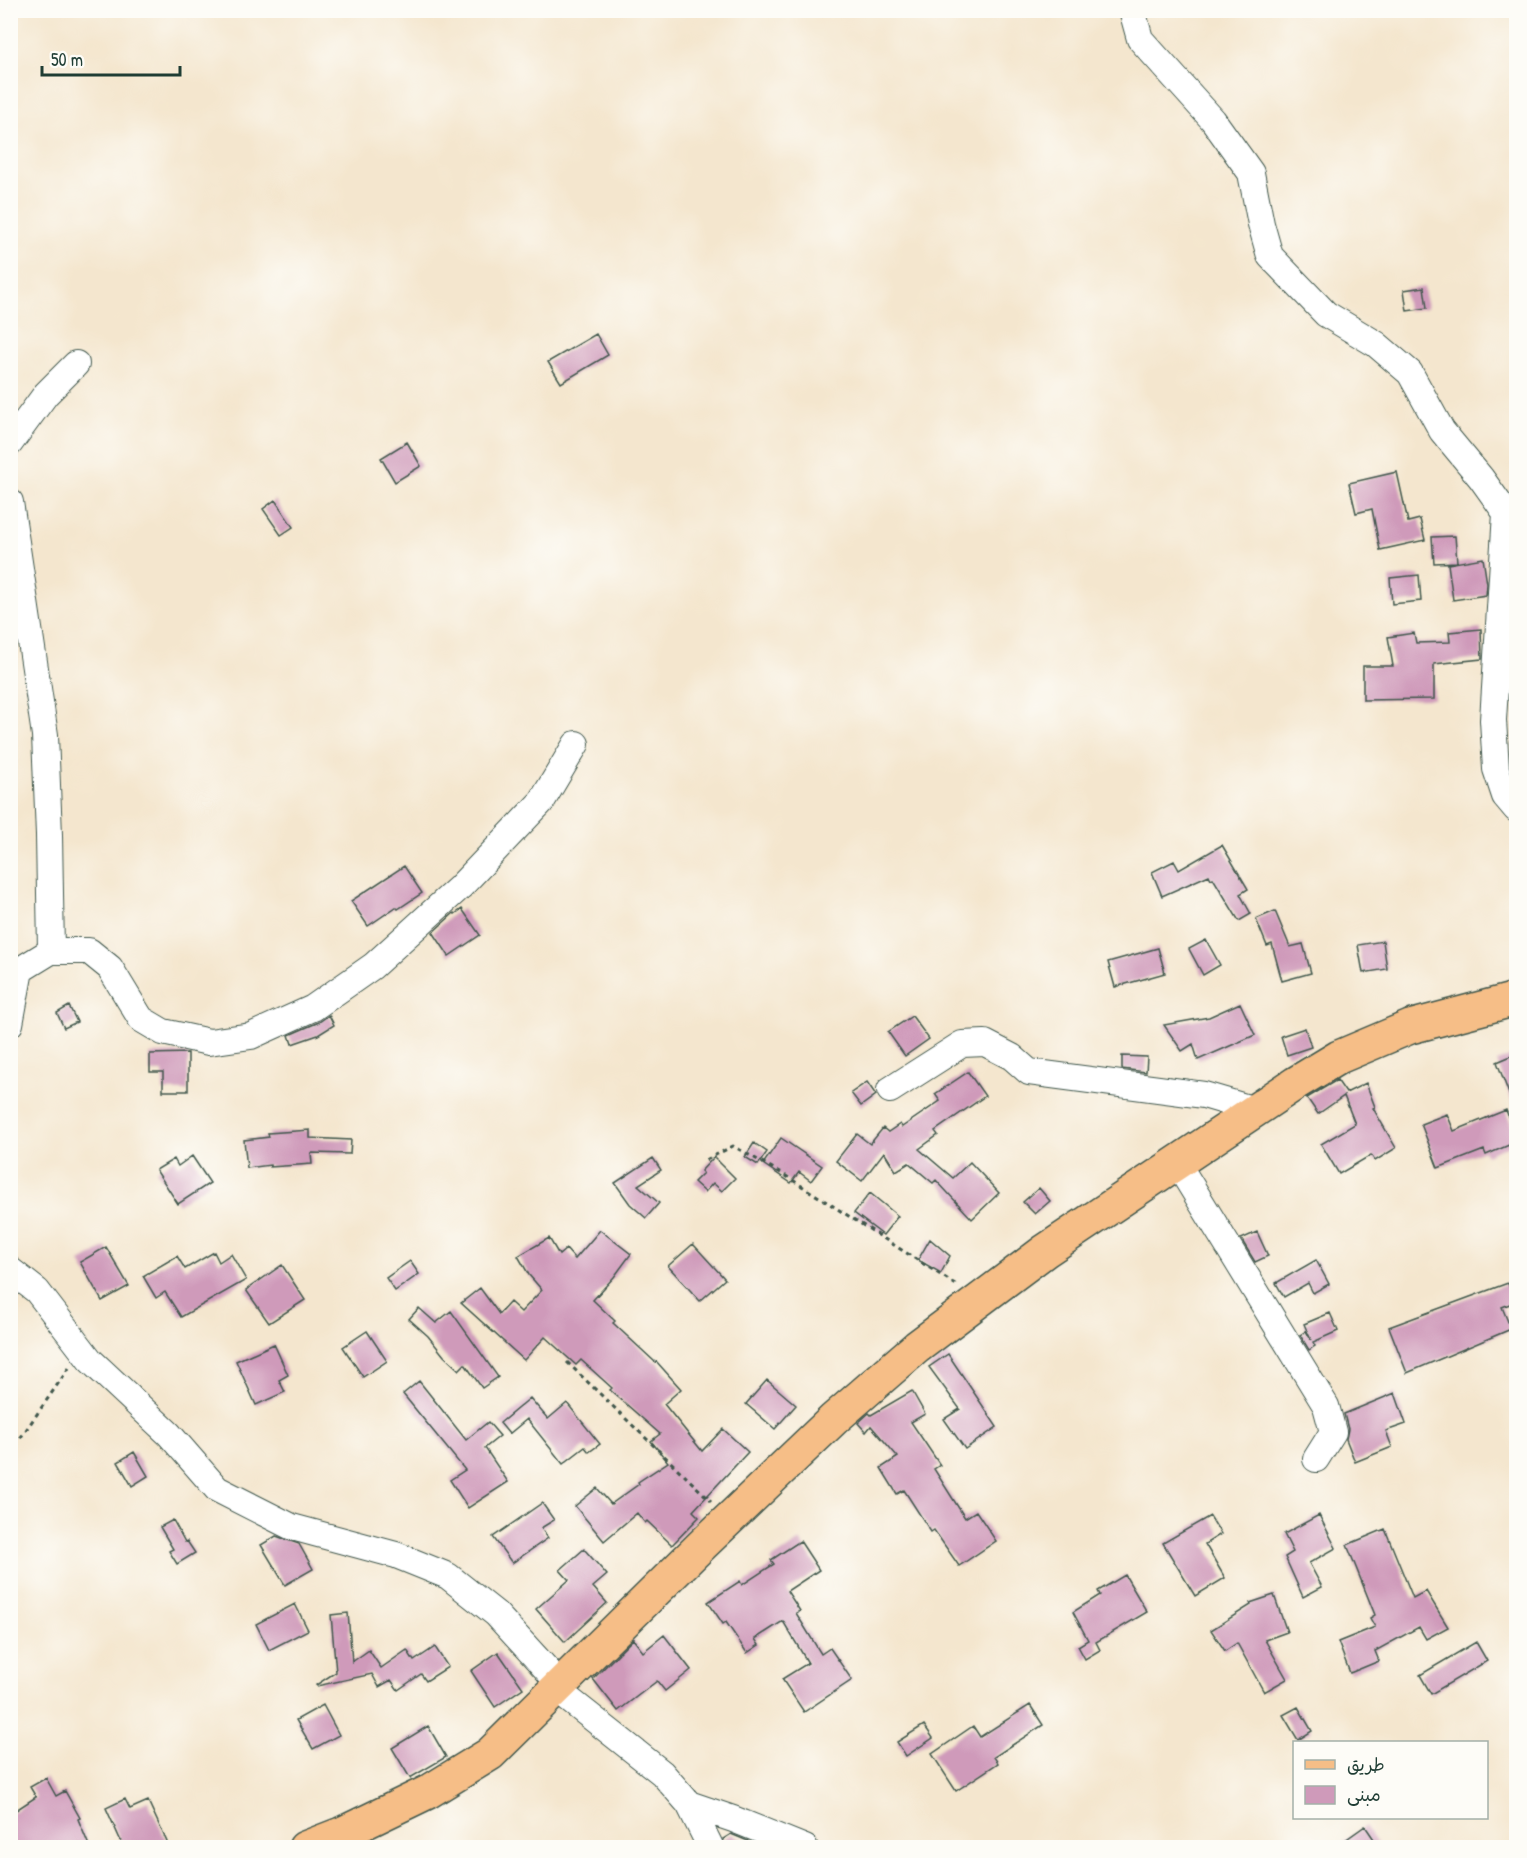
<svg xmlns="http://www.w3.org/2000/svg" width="1527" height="1858" viewBox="0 0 1527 1858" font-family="'Patrick Hand','Playpen Sans Arabic',sans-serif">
<rect width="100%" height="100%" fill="#fdfcf7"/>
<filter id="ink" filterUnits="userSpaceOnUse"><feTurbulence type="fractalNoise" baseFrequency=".0167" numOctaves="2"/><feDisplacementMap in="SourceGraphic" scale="12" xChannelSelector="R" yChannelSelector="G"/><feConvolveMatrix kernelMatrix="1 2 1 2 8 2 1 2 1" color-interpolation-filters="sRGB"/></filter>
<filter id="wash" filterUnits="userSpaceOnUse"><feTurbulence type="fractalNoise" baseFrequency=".008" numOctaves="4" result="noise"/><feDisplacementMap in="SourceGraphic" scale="24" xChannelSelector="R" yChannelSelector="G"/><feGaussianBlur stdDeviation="1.35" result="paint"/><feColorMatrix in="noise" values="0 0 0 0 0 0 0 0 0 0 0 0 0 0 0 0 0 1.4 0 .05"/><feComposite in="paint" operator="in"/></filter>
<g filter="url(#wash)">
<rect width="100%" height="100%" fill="#f4e6ce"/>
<g id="blocks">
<path fill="#cf9aba" d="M1424,287l3,21 -20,3 -3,-21z
M596,334l12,21 -47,28 -13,-21z
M407,442l14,24 -26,16 -14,-24z
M1397,472l11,50 12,-3 5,21 -45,10 -8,-41 -16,4 -7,-30z
M275,500l18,27 -12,8 -18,-26z
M1455,536l2,26 -23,1 -2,-26z
M1483,558l4,26 -1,11 -33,5 -5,-36z
M1419,575l2,26 -29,3 -2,-26z
M1481,629l1,30 -48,5v35l-71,1v-34h30l-5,-29 26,-4 2,10 34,-1 -1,-10z
M1222,845l26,44 -8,5 11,20 -12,7 -26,-43 -2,1 -2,-4 -47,21 -10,-24 22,-11 5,9z
M404,866l18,27 -24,16 -2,-2 -28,19 -17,-25z
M462,909l18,26 -31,21 -16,-24 21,-19 1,1z
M1275,911l15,36 13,-3 8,29 -29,8 -10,-37 -5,2 -11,-27z
M1206,940l14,25 -17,10 -14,-26z
M1383,941l4,28 -24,4 -5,-28z
M1158,948l7,25 -50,14 -7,-25z
M1240,1003l15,32 -57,25 -5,-16 -11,7 -18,-26 45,-8z
M69,1006l8,16 -13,6 -7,-15z
M329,1015l5,10 -16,10 -26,9 -3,-9 30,-13z
M912,1016l17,23 -24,17 -17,-24z
M1305,1028l6,19 -24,8 -6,-19z
M188,1053v38h-25v-19h-13v-18z
M1516,1054v56h-1l-18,-48z
M1122,1056l25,1 -1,15 -24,-3z
M968,1072l17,24 -50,35 3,4 -19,14 34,29 17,-16 29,31 -27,26 -36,-39 -3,3 -24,-20 -13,8 -12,-19 -22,29 -26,-20 21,-27 13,10 13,-16 5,4 12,-8 2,3 38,-26 -5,-7z
M1337,1080l9,13 20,-10 9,24 -2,1 23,40 -21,13 -4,-6 -32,19 -18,-30 34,-20 -11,-28 -26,18 -11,-16z
M867,1082l9,13 -15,11 -10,-13z
M1506,1110l10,27v5l-30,13 -2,-5 -46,18 -17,-44 26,-10 7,17z
M310,1130v8l41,2 -1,14 -39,-1 1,11 -42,3v-2l-23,3 -3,-28 25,-3 -1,-4z
M781,1138l41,28 -11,15 -12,-9 -8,11 -28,-19z
M754,1143l13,9 -9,13 -13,-8z
M192,1156l18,27 -32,21 -22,-34 18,-11 4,7z
M714,1157l21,21 -13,13 -9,-8 -8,9 -11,-10 9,-9 -2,-2z
M653,1158l8,12 -23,15 21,18 -13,15 -16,-14 -15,-21z
M1039,1188l11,13 -15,13 -12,-12z
M870,1193l28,23 -15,19 -29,-22z
M600,1230l31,24 -17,23 -21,23 22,21 -2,2 42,39 1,-1 25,28 -17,15 38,47 21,-22 25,23 -55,59 6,6 -27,28 -25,-24 -2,2 -8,-10 -33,28 -29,-35 22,-18 14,16 28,-20 -1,-2 30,-20 -17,-21 9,-7 -50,-44 2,-2 -31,-28 -5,5 -31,-28 -21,23 -63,-57 19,-15 19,26 11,-12 11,10 21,-22 -13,-15 -11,-19 31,-18 10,17 7,-6 9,10z
M1257,1232l11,24 -13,6 -14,-23z
M930,1239l20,17 -9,17 -23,-13z
M693,1244l32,35 -25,22 -32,-35z
M106,1247l23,39 -27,15 -22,-39z
M214,1252l5,10 12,-8 15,26 -65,37 -16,-25 -9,6 -13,-22 34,-20 8,13z
M1316,1260l13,24 -16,9 -5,-10 -24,14 -8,-14z
M410,1261l9,13 -24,17 -9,-13z
M282,1265l23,35 -36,23 -23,-33z
M1508,1283l7,19 -13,5 9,22 -104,44 -18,-46z
M419,1308l17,15 15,-12 47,66 -16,11 -17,-24 -6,6 -15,-14 -16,-20 -19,-17z
M1330,1313l8,18 -25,11 2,4 -6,4 -9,-15 6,-4 5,9 -7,-16z
M367,1331l20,30 -24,16 -20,-30z
M274,1344l14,31 -9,5 6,12 -29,13 -20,-44z
M948,1354l49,73 -32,22 -21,-30 16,-10 -31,-42z
M767,1380l29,25 -21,24 -29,-25z
M419,1381l47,59 22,-18 12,14 -15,12 23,34 -40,26 -18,-28 15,-10 -62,-76z
M912,1391l13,23 -14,8 29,43 -6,4 31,49 11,-7 20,30 -37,25 -25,-36 -3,2 -27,-42 -7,4 -16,-26 17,-11 -27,-31 -5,6 -8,-9 11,-10 2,2z
M1395,1393l11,31 -20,7 6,16 -37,15 -9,-23 2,-10 -4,-15z
M530,1398l18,21 19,-16 33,41 -11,8 -4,-5 -22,17 -36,-45 -18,15 -9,-11z
M134,1452l14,24 -16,10 -14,-24z
M542,1503l12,17 -13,8 7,10 -36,25 -19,-26z
M1319,1515l17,33 -27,15 13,24 -19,10 -18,-40 8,-5 -9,-18z
M1210,1516l11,18 -16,10 20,34 -30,18 -32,-53z
M173,1520l12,22 2,-1 8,12 -18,11 -8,-13 4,-2 -13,-22z
M1385,1529l28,69 13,-7 22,36 -22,12 -7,-12 -44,24 4,10 -29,12 -12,-31 37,-15 -5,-9 5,-3 -28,-70z
M276,1536l23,8 14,25 -28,16 -24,-40z
M800,1541l19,29 -32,21 13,20 -4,2 25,41 9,-6 22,32 -48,32 -22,-33 26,-16 -25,-42 -28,18 4,6 -12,8 -21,-31 -3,2 -15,-22 32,-21 2,4 32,-21 -3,-4z
M584,1549l23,26 -14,12 14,16 -42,39 -29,-33 33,-29 -9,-10z
M1125,1575l22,37 -51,30 4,8 -15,9 -7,-13 10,-6 -15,-28 27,-17 -2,-4z
M1274,1595l13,37 -22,8 22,39 -23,13 -27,-49 -12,8 -14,-21 40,-25 -1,-2z
M295,1604l13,26 -39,20 -13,-26z
M348,1613l4,49 17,-12 12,18 26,-18 7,11 21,-14 13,20 -22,14 -5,-7 -23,16 -7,-10 -12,7 -7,-13 -55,12 -1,-1 20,-13 -5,-57z
M664,1635l27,35 -26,21 -8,-10 -39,30 -25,-32 40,-40 10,13z
M1476,1642l11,19 -56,33 -11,-19z
M498,1652l25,36 -28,19 -24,-36z
M323,1705l16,30 -26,14 -17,-29z
M1030,1705l13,20 -49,32 4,6 -42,28 -24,-37 41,-28 7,11z
M1298,1707l14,24 -14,9 -15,-25z
M924,1725l9,13 -27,18 -9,-14z
M428,1726l18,31 -36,21 -18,-30z
M46,1778l10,18 9,-5 15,27 -2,1 12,29h-80v-34l26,-17 -6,-10z
M125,1799l5,10 18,-8 19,41 -12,6h-31l-18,-40z
M1365,1826l15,22h-46z
M731,1834l17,7 4,7h-26l-3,-9z"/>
</g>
</g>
<g filter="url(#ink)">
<use href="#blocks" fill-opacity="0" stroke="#3f564b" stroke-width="1.5"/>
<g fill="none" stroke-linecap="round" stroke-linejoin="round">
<defs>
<path id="minor" d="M1132,10l8,29 73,81 38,53 10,51 9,32 56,58 50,30 34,29 32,58 39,47 25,35 -13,207 3,49 9,27 11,13
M10,443l36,-49 30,-30
M10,502l35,233 4,100 2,116 -31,19 -10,54
M51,951h38l21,17 31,51 22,13 46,10 42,-6 62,-28 60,-42 87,-79 82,-86 34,-57
M890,1090l72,-46 23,-1 27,14 17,15 175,23 51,15
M1177,1163l149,243 7,26 -17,27
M10,1270l27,21 53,69 79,74 48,55 75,38 104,28 52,21 48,38 65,71
M557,1690l105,83 27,31 22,44
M689,1804l44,15 72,29"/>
<path id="major" d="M305,1848l36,-14 87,-42 62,-38 211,-208 133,-127 83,-72 128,-96 251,-168 43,-26 71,-30 106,-28"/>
</defs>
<use href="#minor" stroke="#3f564b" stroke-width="28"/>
<use href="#major" stroke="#3f564b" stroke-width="36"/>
<path stroke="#3f564b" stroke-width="3" stroke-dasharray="4.5 4.5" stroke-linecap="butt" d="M706,1160l27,-14 50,28 175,112
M567,1362l144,139
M10,1453l59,-85"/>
<use href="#minor" stroke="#fff" stroke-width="26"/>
<use href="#major" stroke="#f6be87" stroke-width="33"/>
</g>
</g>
<rect width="1527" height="1858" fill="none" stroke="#fdfcf7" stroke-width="36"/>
<rect x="1293" y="1741" width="195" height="78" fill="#fdfcf7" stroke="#a4b0a9" stroke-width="1.5"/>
<rect x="1305" y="1760" width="30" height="9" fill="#f6be87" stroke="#a4b0a9" stroke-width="1.5"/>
<text x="1347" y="1771" font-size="18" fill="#1f3d34">طريق</text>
<rect x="1305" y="1786" width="30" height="18" fill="#cf9aba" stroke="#a4b0a9" stroke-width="1.5"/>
<text x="1347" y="1801" font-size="18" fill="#1f3d34">مبنى</text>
<path d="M42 66v9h138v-9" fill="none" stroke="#1f3d34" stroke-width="3"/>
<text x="51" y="66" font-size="18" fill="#1f3d34" stroke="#fdfcf7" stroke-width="4.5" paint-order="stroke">50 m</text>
</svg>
